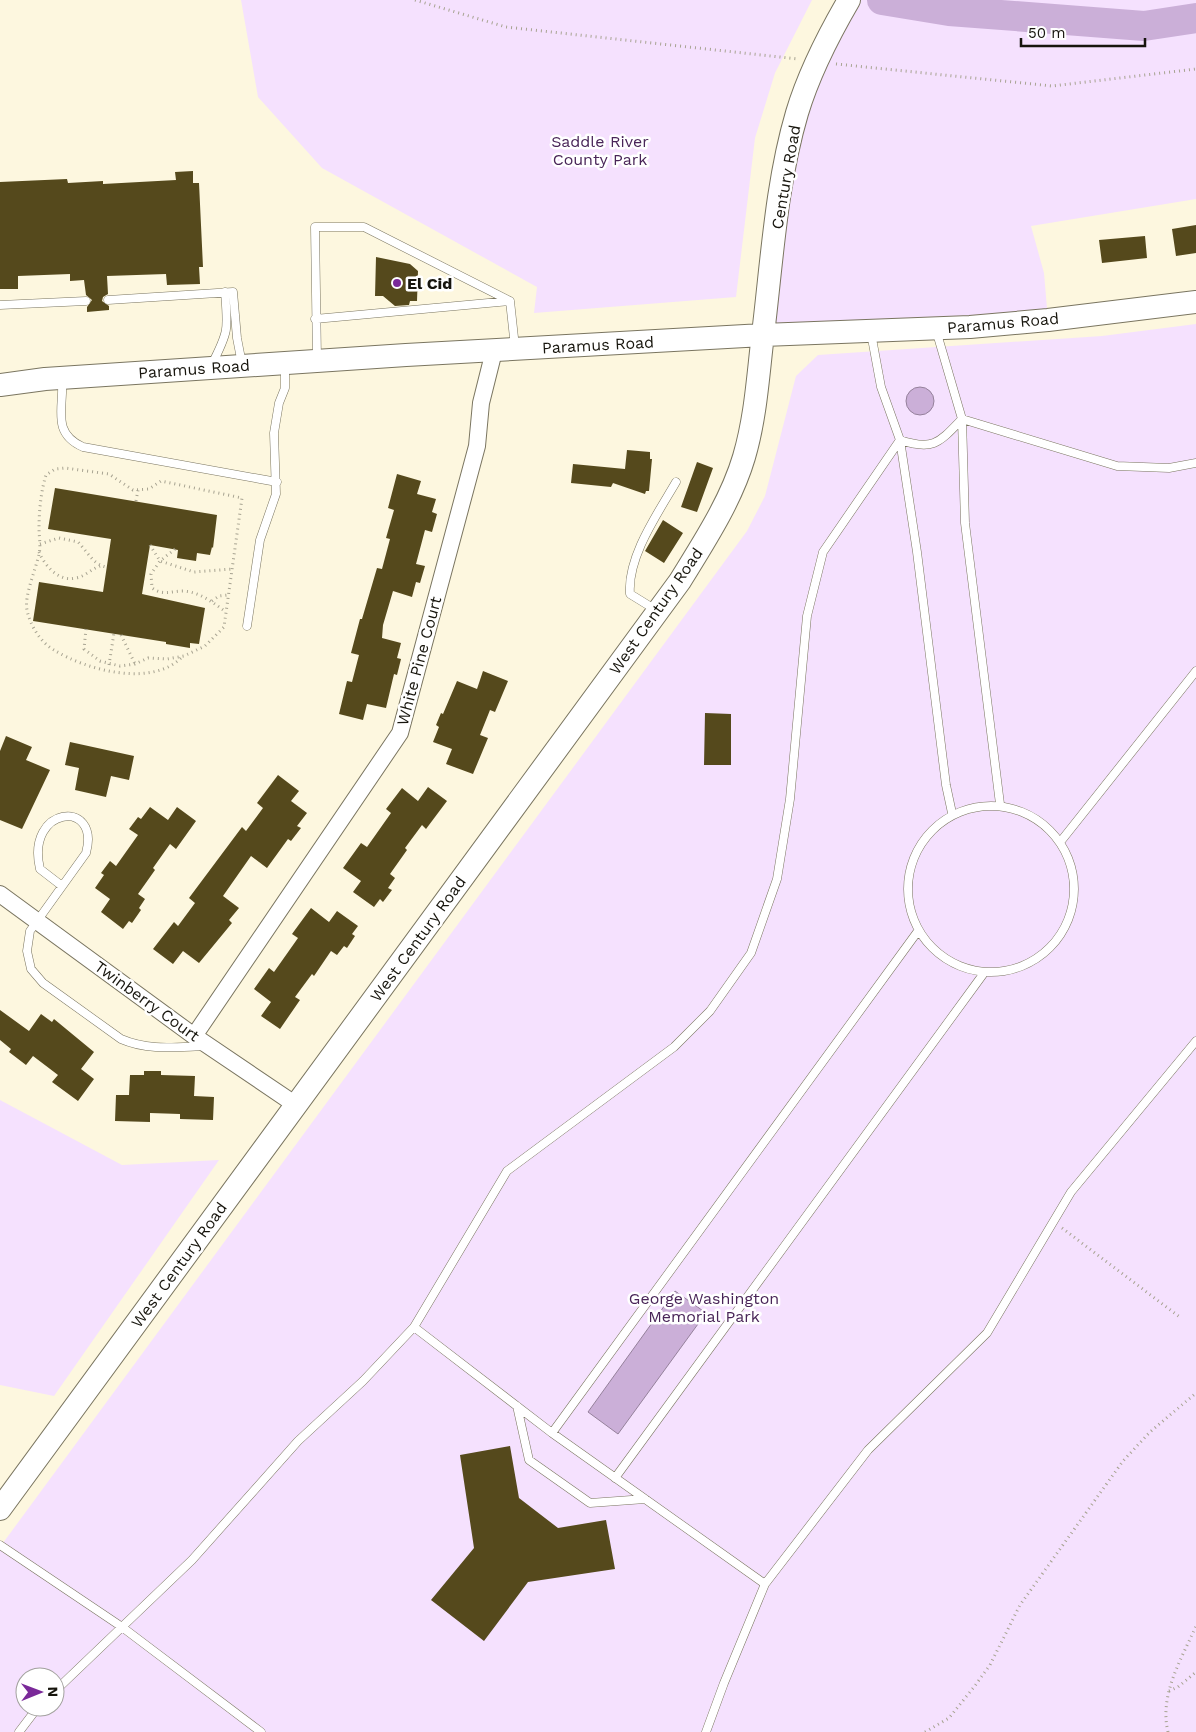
<svg xmlns="http://www.w3.org/2000/svg" width="1196" height="1732" viewBox="0 0 1196 1732" font-family="'Work Sans',sans-serif">
<rect width="100%" height="100%" fill="#fdf7df"/>
<path fill="#f5e1fe" fill-rule="evenodd" d="M241,0h571l-37,73 -20,65 -19,159 -202,16 3,-26 -215,-119 -64,-71z
M849,0h347v199l-165,27 13,47 4,47 -285,15 20,-154z
M1196,324v1408h-1196v-185l747,-1016 18,-35 31,-120 22,-21 284,-19zM25,1677h30v30h-30z
M0,1100l122,65 97,-5 -165,236 -54,-11z"/>
<path fill="#cbafd8" stroke="#95819b" d="M906 401a14 14 0 1 1 28 0a14 14 0 1 1-28 0Z
M675,1291l31,22 -88,121 -30,-22z"/>
<g fill="none" stroke-linecap="round" stroke-linejoin="round">
<path stroke="#cbafd8" stroke-width="30" d="M882,0l67,11 195,15 52,-8"/>
</g>
<path fill="#55491c" d="M193,171v12h6l4,84h-4l1,17 -33,1 -1,-11 -59,2 1,18 -5,3 -1,4 7,5v4l-22,2v-5l5,-7 -6,-5 -2,-15 -14,1v-7l-52,2v13h-18v-107l67,-3 1,4 35,-2v3l73,-4 -1,-8z
M1196,225v28l-20,3 -4,-27z
M1145,236l2,22 -45,5 -3,-23z
M376,257l34,7 8,7 -1,30h-7l-1,4 -14,1 -12,-10h-8z
M627,450l23,2v7h2l-3,32h-3l-1,3 -32,-11 -2,4 -40,-4 2,-19 52,5z
M697,462l16,6 -16,44 -16,-5z
M397,474l24,7 -4,13 19,5 -4,13 5,2 -5,18 -7,-2 -9,34 9,2 -5,17 -4,-1 -4,15 -19,-6 -10,34 -1,13 19,5 -4,15 4,1 -4,16 -3,-1 -8,34 -19,-4 -4,16 -24,-6 8,-33 5,1 7,-27 -8,-2 9,-34h2l15,-51 5,1 8,-30 -4,-1 8,-28 -6,-2z
M55,488l162,27 -4,33 -1,-1 -2,8 -13,-2 -1,8 -19,-3 1,-8 -28,-5 -8,49 63,14 -6,36 -9,-1v5l-24,-4v-2l-133,-21 6,-39 64,10 8,-53 -63,-10z
M663,520l20,13 -19,30 -19,-12z
M483,671l25,10 -13,31 -5,-2 -10,25 8,3 -15,36 -27,-10 6,-15 -19,-7 6,-15 -3,-2 5,-12 2,1 14,-33 20,8z
M705,713l26,1v51h-27z
M6,736l26,11 -6,13 24,10 -28,59 -22,-9v-69z
M70,742l64,14 -5,24 -18,-4 -5,21 -31,-7 4,-22 -14,-3z
M278,775l21,16 -8,10 16,12 -10,13 4,2 -10,13 -3,-2 -21,29 -16,-12 -28,40 16,12 -10,12 3,3 -33,40 -16,-12 -10,13 -20,-15 21,-27 4,4 17,-23 -6,-5 53,-71 4,4 17,-23 -6,-5z
M428,787l19,14 -21,28 -4,-4 -17,23 2,2 -17,24 5,4 -7,10 4,2 -9,12 -3,-3 -6,8 -21,-15 8,-11 -18,-13 18,-25 6,4 24,-34 -5,-4 16,-21 16,13z
M150,807l18,13 9,-13 19,14 -20,28 -6,-5 -17,24 2,2 -17,24 7,5 -6,9 2,2 -9,13 -3,-2 -6,8 -22,-17 9,-13 -15,-11 9,-13 -3,-2 9,-12 6,5 22,-31 -9,-6 9,-12 3,2z
M311,908l18,14 8,-11 21,15 -6,8 3,2 -8,12 -3,-2 -7,9 -6,-4 -17,25 -2,-2 -17,23 5,3 -20,29 -19,-13 10,-14 -17,-13 15,-21 5,4 24,-34 -6,-4z
M0,1010l29,21 12,-17 11,8 2,-3 40,33 -13,17 13,10 -16,22 -26,-19 6,-7 -25,-19 -7,9 -17,-13 2,-3 -11,-9z
M144,1071h17v4l34,1 -1,20 20,1 -1,23 -33,-1v-5l-30,-1v9l-35,-1 1,-26h13l1,-20h14z
M510,1446l9,52 39,30 48,-8 9,49 -87,13 -44,59 -53,-41 43,-52 -14,-93z"/>
<g fill="none" stroke-linecap="round" stroke-linejoin="round">
<defs>
<path id="service" d="M108,300l125,-8 4,46 5,26
M510,301l5,46
M0,305l86,-4
M315,319l195,-18
M936,330l26,89 3,104 35,281
M871,333l10,54 19,53 17,112 29,233 6,28
M317,359l-2,-132h49l146,74
M212,364c17,-33 16,-35 13,-72
M62,380c2,28 -11,53 21,67l194,35
M656,610l-26,-16c-3,-37 28,-81 46,-112
M247,626l13,-86 16,-46 -2,-61 5,-30 6,-15v-23
M908 889a83 83 0 1 1 166 0a83 83 0 1 1-166 0Z
M1061,841l135,-170
M62,886l-22,-17c-15,-63 61,-71 46,-16l-56,78 -3,20 4,18 12,14 78,56c28,12 54,8 84,7
M414,1327l138,106 213,151
M517,1406l12,54 61,43 55,-4
M552,1433l366,-502
M615,1478l369,-505
M0,1545l122,82 139,105
M55,1691l137,-131 106,-119 65,-60 51,-54 93,-156 167,-124 36,-36 41,-58 26,-74 13,-80 17,-183 16,-64 77,-112c33,11 39,3 62,-21l155,47 52,2 27,-5
M19,1732l19,-25
M706,1732l18,-49 41,-99 103,-134 119,-117 84,-141 125,-151"/>
<path id="minor" d="M0,894l194,142 102,69
M194,1036l206,-303 77,-287 4,-43 13,-52"/>
<path id="secondary" d="M0,385l45,-6 361,-24 357,-20 207,-8 78,-7 148,-18
M0,1509l680,-928c24,-39 51,-80 64,-124 12,-41 14,-82 19,-123 9,-73 13,-150 34,-221 12,-40 31,-77 52,-113"/>
</defs>
<use href="#service" stroke="#7a7560" stroke-width="9"/>
<use href="#minor" stroke="#7a7560" stroke-width="18"/>
<use href="#secondary" stroke="#7a7560" stroke-width="24"/>
<path stroke="#a7a391" stroke-width="3" stroke-dasharray="1 4" stroke-linecap="butt" d="M415,0l91,27 292,32
M836,64l216,22 144,-17
M136,501l2,-11
M40,544l19,-6 19,4c9,9 15,23 29,25
M150,545l10,16 34,11 38,-3
M175,549l-15,12 -9,13 1,14c11,8 19,3 31,3 17,1 29,11 43,21
M39,552c6,14 20,30 36,26 10,-1 16,-9 25,-12
M212,601l7,-5 9,-1
M86,629l-2,20 16,12 20,5 15,-2 13,-6 19,1 17,-3 21,-10 19,-19 18,-129 -81,-17 -12,8 -16,1 -24,-16 -44,-6 -10,1 -9,6c-5,16 -7,36 -7,53 0,9 2,18 0,26 -3,15 -15,42 -12,56 3,15 13,32 27,40 32,20 98,38 128,7
M121,635l14,29
M109,665l5,-32
M1062,1228l119,90
M1169,1691l9,-4 18,-15
M925,1732l24,-14 25,-31 16,-22 30,-60 103,-144 27,-29 46,-39
M1168,1732c-9,-37 13,-72 28,-106"/>
<use href="#service" stroke="#fff" stroke-width="8"/>
<use href="#minor" stroke="#fff" stroke-width="16"/>
<use href="#secondary" stroke="#fff" stroke-width="22"/>
</g>
<circle fill="#7a2999" stroke="#fff" stroke-width="2" cx="397" cy="283" r="5"/>
<g text-anchor="middle" dominant-baseline="central" stroke-width="5" stroke-linejoin="round" paint-order="stroke">
<g font-size="16" fill="#492558" stroke="#fff">
<text x="600" y="141">Saddle River<tspan x="600" dy="18">County Park</tspan></text>
<text x="704" y="1298">George Washington<tspan x="704" dy="18">Memorial Park</tspan></text>
</g>
<g font-size="16" fill="#17150d" stroke="#fff">
<text transform="translate(786 177) rotate(-80)">Century Road</text>
<text transform="translate(1003 323) rotate(-5)">Paramus Road</text>
<text transform="translate(598 345) rotate(-3)">Paramus Road</text>
<text transform="translate(194 369) rotate(-4)">Paramus Road</text>
<text transform="translate(656 611) rotate(-55)">West Century Road</text>
<text transform="translate(419 661) rotate(-75)">White Pine Court</text>
<text transform="translate(418 939) rotate(-54)">West Century Road</text>
<text transform="translate(147 1001) rotate(36)">Twinberry Court</text>
<text transform="translate(179 1265) rotate(-54)">West Century Road</text>
</g>
<g font-size="16" font-weight="bold" fill="#17150d" stroke="#fff" text-anchor="start">
<text x="407" y="283">El Cid</text>
</g>
</g>
<g transform="translate(40 1692) rotate(89)"><circle r="24" fill="#ffffff" stroke="#a2a19e"/>
<path d="M0-4L9 19L0 12L-9 19Z" fill="#7a2999"/>
<text y="-8" font-size="14" font-weight="bold" text-anchor="middle" fill="#17150d">N</text>
</g>
<path d="M1021 38v8h124v-8" fill="none" stroke="#17150d" stroke-width="2.5"/>
<text x="1028" y="38" font-size="15" fill="#17150d" stroke="#ffffff" stroke-width="4" paint-order="stroke">50 m</text>
</svg>
